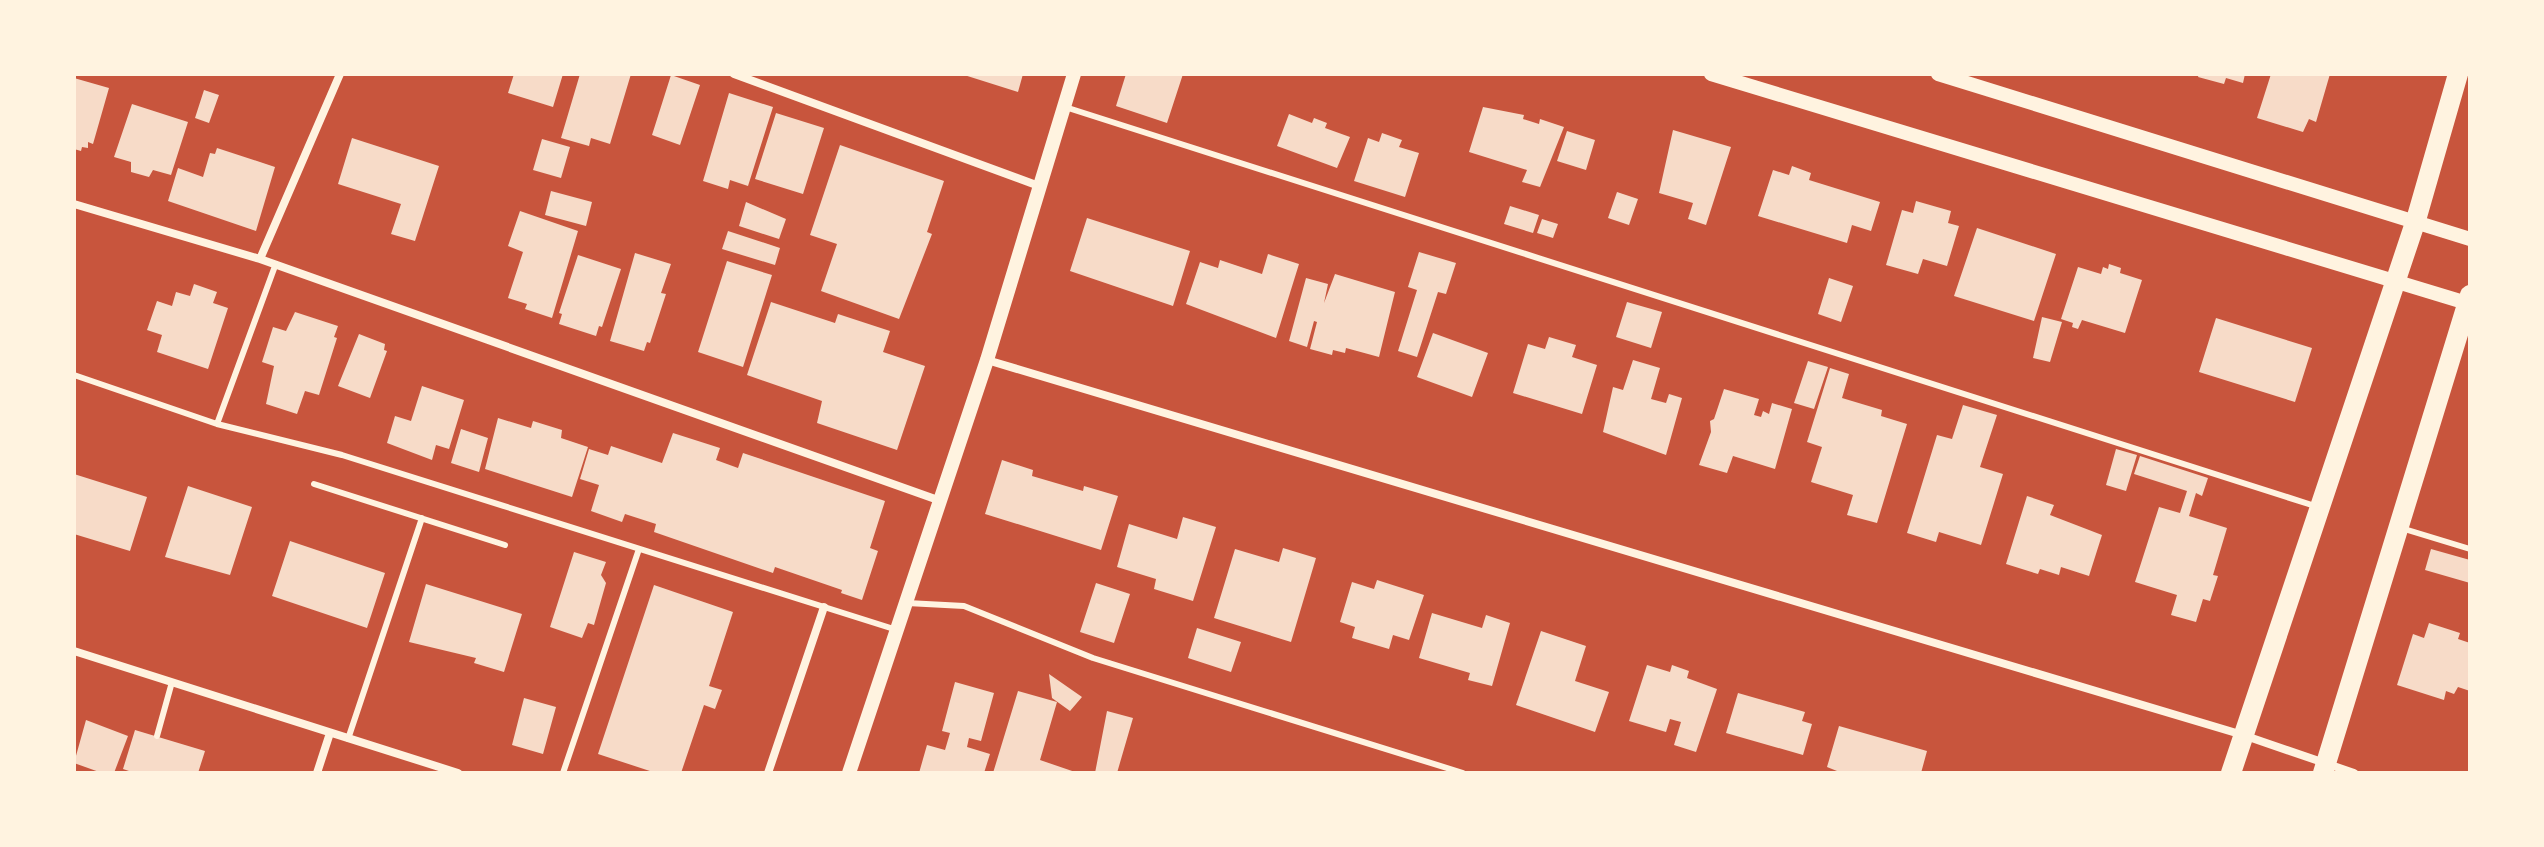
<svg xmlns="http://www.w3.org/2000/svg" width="2544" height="847" viewBox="0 0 2544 847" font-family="Lato,sans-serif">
<rect width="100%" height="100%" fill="#c8553d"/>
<path fill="#f7dbc8" d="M514,74h49l-10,33 -45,-14z
M580,74h51l-21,70 -19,-6 -2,8 -28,-8z
M961,74h62l-5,18z
M1126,74h57l-16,49 -51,-17z
M2199,74h46l-2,9 -17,-5 -2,6 -26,-7z
M2271,74h59l-14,48 -7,-3 -6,13 -46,-14z
M671,75l29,10 -20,60 -28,-10z
M74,78l35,10 -16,56 -5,-2v6l-6,-1 -1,4 -7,-2z
M204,90l15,5 -10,28 -14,-5z
M729,93l44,14 -25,79 -18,-6 -2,9 -25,-8z
M132,104l56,18 -17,53 -18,-5 -4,7 -18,-5v-10l-17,-5z
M1483,107l41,8 -1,4 16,5 1,-5 24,8 -24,60 -18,-5 5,-12 -58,-18z
M776,113l48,15 -21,66 -48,-15z
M1289,114l23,9 2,-5 13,5 -2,5 25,9 -13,31 -60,-22z
M1673,130l58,17 -25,78 -18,-6 5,-16 -34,-10z
M1567,131l28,9 -9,30 -29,-9z
M1382,133l20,7 -3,7 20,6 -14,44 -51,-16 14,-43 11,4z
M352,138l87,28 -24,75 -24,-7 10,-30 -63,-20z
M542,139l28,8 -9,31 -28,-8z
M840,145l104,36 -17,51 5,2 -33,85 -78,-28 16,-47 -27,-9z
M217,148l58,19 -19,64 -88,-30 10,-33 25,9 7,-24 5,1z
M1792,166l19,7 -2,7 71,22 -9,29 -19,-6 -5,18 -89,-27 15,-46 16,5z
M551,191l41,11 -6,24 -41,-11z
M1617,192l21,7 -9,26 -21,-7z
M1916,201l35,10 -3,12 11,3 -12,40 -24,-7 -5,15 -32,-9 16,-55 11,3z
M746,202l40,17 -7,20 -40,-13z
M1510,206l29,9 -6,18 -29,-9z
M520,211l58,20 -26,87 -27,-9 2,-5 -19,-6 15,-46 -15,-6z
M1087,218l103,33 -17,55 -103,-35z
M1542,219l16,5 -5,14 -16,-5z
M1977,228l79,26 -22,67 -80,-25z
M728,231l52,17 -5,17 -53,-16z
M1419,252l37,11 -10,31 -8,-2 -21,65 -19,-6 19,-61 -9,-3z
M635,253l36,11 -10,29 5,1 -16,49 -3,-1 -3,9 -34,-10z
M1268,254l31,10 -23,74 -90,-34 14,-42 18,6 2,-8 42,14z
M578,255l43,14 -19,58 -3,-1 -3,10 -37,-12 3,-10 -3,-1z
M727,261l45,14 -29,92 -45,-15z
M2109,264l12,4 -1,5 22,7 -17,53 -43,-13 -4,9 -6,-2 1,-4 -12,-4 17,-52 23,7 2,-7 5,2z
M1335,274l60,18 -16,65 -33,-9 -1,5 -12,-3 -1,5 -22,-6 7,-27 -3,-1 -7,26 -18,-6 17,-63 22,6 -4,19z
M1829,278l24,8 -12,36 -23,-8z
M194,284l23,8 -4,11 15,5 -20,61 -51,-17 5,-17 -15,-5 10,-29 15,5 4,-14 14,4z
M771,302l64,21 3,-9 52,17 -7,21 42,14 -28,84 -80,-27 5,-22 -75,-26z
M1627,302l35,10 -11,36 -35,-11z
M295,312l43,14 -4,11 3,1 -18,57 -14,-4 -8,23 -31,-10 8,-38 -12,-4 11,-35 13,4z
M2042,317l20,5 -12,40 -17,-4z
M2216,318l96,30 -17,54 -96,-30z
M1433,333l55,20 -16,44 -55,-20z
M359,334l26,10 -1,6 3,1 -17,47 -32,-12z
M1549,337l27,8 -4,12 25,8 -15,49 -69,-21 15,-49 17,5z
M1633,360l27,8 -9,31 15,4 3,-9 13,4 -16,57 -63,-23 10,-45 10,3z
M1808,361l20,6 -14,42 -20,-6z
M1830,368l19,6 -7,24 40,12 -1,6 26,8 -30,99 -30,-8 6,-20 -42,-13 11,-35 -15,-5z
M422,386l42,14 -15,49 -13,-4 -4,15 -45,-17 8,-27 16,5z
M1724,389l35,10 -5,16 7,2 2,-6 6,3 3,-11 20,6 -17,60 -42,-13 -6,17 -28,-8 12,-33 -1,-11 4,-2z
M1963,405l34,10 -17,52 23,7 -22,71 -42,-13 -3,10 -29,-9 30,-98 15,4z
M498,418l33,10 2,-7 29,9 -1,8 27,9 -16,50 -87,-28z
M461,429l27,9 -9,34 -28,-9z
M673,433l47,15 -4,12 22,8 5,-15 142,48 -15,47 8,3 -16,49 -21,-7 1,-3 -67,-23 -2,6 -119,-41 2,-8 -31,-10 -3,8 -31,-11 8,-26 -19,-6 9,-30 19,6 3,-9 51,17z
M2116,449l21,6 -11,36 -20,-6z
M2140,456l68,22 -6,18 -6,-3 -7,23 38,12 -14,47 5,1 -8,25 -7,-2 -7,23 -25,-7 6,-20 -42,-13 24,-75 21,6 7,-22 -53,-17z
M1002,460l31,10 -1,6 51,15 1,-5 34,10 -17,54 -116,-36z
M74,474l73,23 -17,54 -56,-17z
M188,486l64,21 -22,68 -65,-18z
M2027,496l27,9 -4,10 52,20 -13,41 -28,-9 -2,8 -19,-6 -2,5 -32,-10z
M1183,517l33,10 -23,74 -39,-12 2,-10 -39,-12 12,-43 48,15z
M290,541l95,32 -18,55 -95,-32z
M1283,548l33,10 -25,84 -77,-24 21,-69 44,13z
M2431,549l39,11v23l-45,-13z
M574,552l32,10 -5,13 5,8 -12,42 -6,-2 -6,15 -32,-11z
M1377,580l47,15 -15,45 -16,-5 -4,14 -37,-11 3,-11 -15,-5 12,-40 22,7z
M1096,583l34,11 -16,49 -34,-11z
M426,584l96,30 -18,58 -30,-9 2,-5 -67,-16z
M654,585l79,27 -24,74 13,4 -7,19 -11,-4 -23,68h-25l-58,-19z
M1432,613l50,15 4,-13 24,8 -18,63 -24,-6 2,-7 -51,-15z
M2429,623l31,10 -2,6 12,4v48l-12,-4 -4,7 -8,-3 -2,9 -47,-15 16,-51 11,4z
M1197,628l44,14 -10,30 -43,-14z
M1541,631l45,15 -11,35 34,11 -14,40 -79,-27z
M1647,665l23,7 2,-7 17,6 -2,7 30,11 -21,63 -22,-7 7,-23 -11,-3 -4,13 -37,-11z
M1049,674l33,23 -12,14 -18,-13z
M955,682l39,11 -13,48 -12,-3 -2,9 23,7 -6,19h-65l8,-28 18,5 5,-17 -8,-2z
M1018,691l39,11 -17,58 38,13h-85z
M1738,693l67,19 -3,9 10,3 -9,31 -77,-22z
M524,698l32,9 -13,47 -31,-9z
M1107,711l26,7 -16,55h-22z
M86,720l42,16 -14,37h-12l-28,-10z
M1839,726l88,25 -6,22h-79l-15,-6z
M135,730l70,21 -7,22h-63l-12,-4z"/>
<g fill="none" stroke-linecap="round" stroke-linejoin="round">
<path stroke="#fff3e0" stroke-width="6" d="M1065,107l1250,399
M74,375l143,49 58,-158
M217,424l125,31 555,175
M314,484l191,61
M2401,528l69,21
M907,603l57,3 129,52 370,115
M157,736l15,-54
M348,739l74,-221
M563,773l76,-224"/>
<path stroke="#fff3e0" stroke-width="8" d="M734,74l305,112
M74,204l186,55 678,241
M260,259l80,-185
M987,360l1256,375 111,38
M74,651l384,122
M317,773l13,-40
M768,773l56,-166"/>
<path stroke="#fff3e0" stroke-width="14" d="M1711,74l759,230
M1938,74l532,165
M849,773l138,-413 87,-286"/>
<path stroke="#fff3e0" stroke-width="20" d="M2231,773l185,-553 42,-146
M2323,773l147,-478"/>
</g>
<rect width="2544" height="847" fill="none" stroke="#fff3e0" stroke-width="152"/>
</svg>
